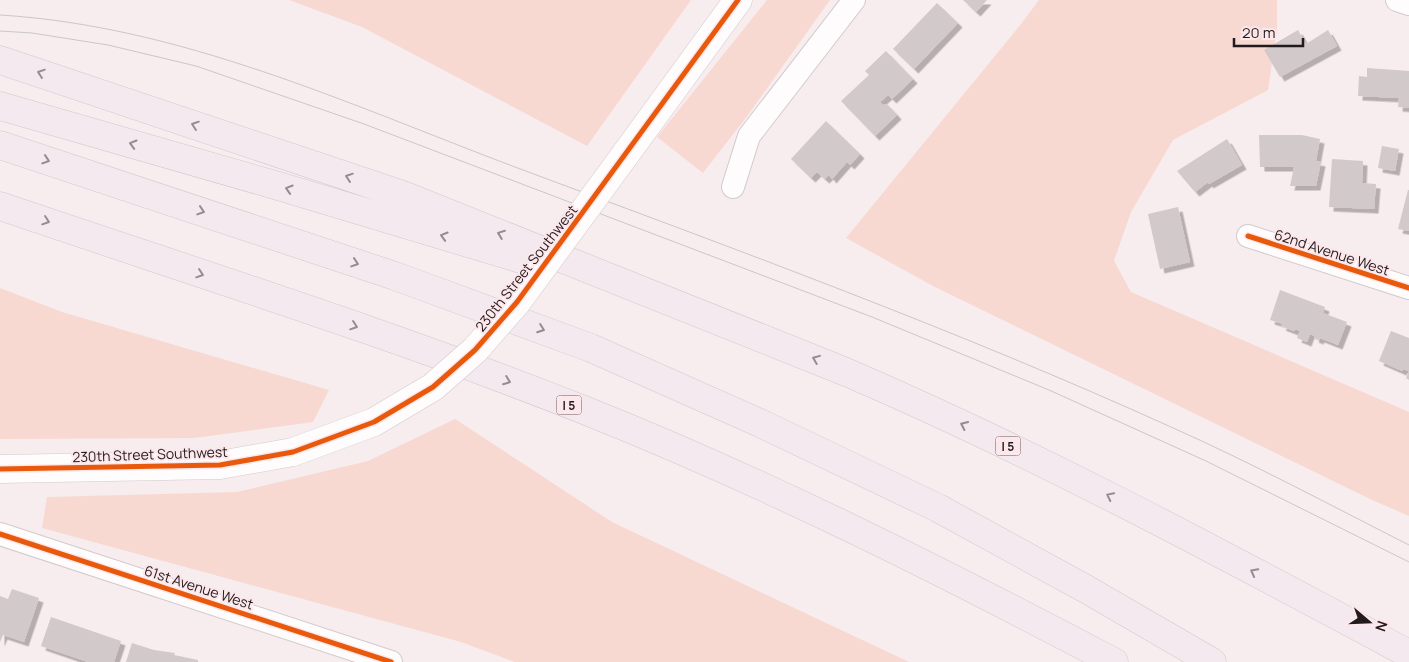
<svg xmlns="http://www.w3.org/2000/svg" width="1409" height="662" viewBox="0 0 1409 662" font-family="Manrope,sans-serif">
<defs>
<filter id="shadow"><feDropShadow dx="4.5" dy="4.5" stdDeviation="0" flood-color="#0004"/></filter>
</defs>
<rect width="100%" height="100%" fill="#f7ecee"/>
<path fill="#f8d9d2" d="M289,0h402l-104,146 -225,-119z
M767,0h63l-82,115 -45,58 -46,-36z
M1039,0h238v28l-9,62 -95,50 -42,72 -17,49 17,31 278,120v104l-39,-17 -437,-213 -87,-48 175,-214z
M0,288l62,24 267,78 -16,32 -119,16 -194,1z
M455,419l157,103 297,140h-394l-54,-20 -419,-114 5,-31 190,-5 131,-31z"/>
<path fill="#d2c9ca" filter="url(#shadow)" d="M963,0h24l-11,12z
M937,3l21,20 -44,46 -21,-20z
M1298,30l8,14 22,-14 9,16 -57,31 -16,-27z
M886,51l27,28 -21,20 -4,-4 -8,7 3,3 4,-1 10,11 -22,21 -34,-35 28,-26 -4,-4z
M1367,68l42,3v37l-11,-1 1,-9 -41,-2 1,-20 8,1z
M826,121l34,33 -10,11 -3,-3 -15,17 -3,-4 -4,4 -8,-7 -6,6 -20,-19z
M1259,135h43l18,4 -4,22 5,1 -5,24h-26l4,-19h-34z
M1227,139l15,26 -33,19 -1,-2 -13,10 -18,-21z
M1382,146l17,3 -4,22 -17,-3z
M1332,159l31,2 -1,22 14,1 -2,25 -45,-2z
M1408,190h1v41l-11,-2z
M1178,207l12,55 -30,7 -12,-55z
M1280,290l45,17 -2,6 24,9 -9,23 -18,-7 -1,2 -5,-2 1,-2 -5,-2 -3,8 -10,-4 3,-7 -5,-2 -1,2 -13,-5 2,-2 -13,-4z
M1391,331l18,7v42l-3,-2 3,-7 -6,-2 -1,2 -23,-10z
M12,589l27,9 -15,44 -21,-7 -3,7v-46l8,3z
M51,617l70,24 -7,21h-26l-47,-16z
M132,643l22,7 21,3 -1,2 24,5v2h-72z"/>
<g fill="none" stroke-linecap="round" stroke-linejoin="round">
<defs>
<path id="minor" d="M1397,0l12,4
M733,187l16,-51 105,-136
M1248,236l161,52
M0,534l391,128"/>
<path id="tertiary" d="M625,155l113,-155
M0,469l220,-4 73,-13"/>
<path id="motorway" d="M0,60l403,135 443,177c193,83 378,183 563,282
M0,106l275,79 246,74
M0,145l395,131 196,72 169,75 178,85 148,81 126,73
M0,206c197,67 396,129 589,206 180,72 354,160 525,250"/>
</defs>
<use href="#minor" stroke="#d3cacc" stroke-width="24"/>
<use href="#tertiary" stroke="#d3cacc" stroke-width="29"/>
<use href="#motorway" stroke="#d0cacb" stroke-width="29"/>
<use href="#minor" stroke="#fefcfc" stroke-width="22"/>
<use href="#tertiary" stroke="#fefcfc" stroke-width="28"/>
<use href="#motorway" stroke="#f4e9ee" stroke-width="28"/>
<path stroke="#cac7c8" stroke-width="1" d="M0,15c181,11 348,89 515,152 220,82 442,163 656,260 81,36 159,78 238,118
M0,31l32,2 76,12 88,21 168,58 508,193 177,73 157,71 203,101"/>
<defs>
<path id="tertiary-bridge" d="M293,452l81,-30 59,-35 42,-37 42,-48 108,-147"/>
</defs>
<use href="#tertiary-bridge" stroke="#d3cacc" stroke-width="29" stroke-linecap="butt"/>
<use href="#tertiary-bridge" stroke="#fefcfc" stroke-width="28"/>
<defs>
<path id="cycleway" d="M1248,236l161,52
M0,469l220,-4 73,-13 81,-30 59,-35 42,-37 42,-48 221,-302
M0,534l391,128"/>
</defs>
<use href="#cycleway" stroke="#fce7eb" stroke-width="8"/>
<use href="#cycleway" stroke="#e8590c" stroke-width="5"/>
</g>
<defs><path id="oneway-chevron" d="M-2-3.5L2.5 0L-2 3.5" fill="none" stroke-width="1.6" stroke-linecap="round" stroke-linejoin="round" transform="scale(1.25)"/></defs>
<g stroke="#968c90">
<use href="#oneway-chevron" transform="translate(41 73) rotate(-161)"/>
<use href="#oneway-chevron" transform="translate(195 125) rotate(-161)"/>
<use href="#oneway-chevron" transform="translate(133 144) rotate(-164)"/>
<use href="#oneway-chevron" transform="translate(46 160) rotate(18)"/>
<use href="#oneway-chevron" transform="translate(349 177) rotate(-161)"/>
<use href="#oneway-chevron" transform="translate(289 189) rotate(-163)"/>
<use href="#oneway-chevron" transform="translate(201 211) rotate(18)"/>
<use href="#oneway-chevron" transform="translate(46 221) rotate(19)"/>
<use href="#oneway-chevron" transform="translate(501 234) rotate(-159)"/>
<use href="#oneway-chevron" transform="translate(444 236) rotate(-163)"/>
<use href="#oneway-chevron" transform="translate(355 263) rotate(18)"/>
<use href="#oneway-chevron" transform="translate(200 274) rotate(19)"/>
<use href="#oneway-chevron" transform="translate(354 326) rotate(19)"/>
<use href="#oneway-chevron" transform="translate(541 329) rotate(20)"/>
<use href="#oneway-chevron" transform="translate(816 359) rotate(-158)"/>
<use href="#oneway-chevron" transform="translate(507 381) rotate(21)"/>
<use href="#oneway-chevron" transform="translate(964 425) rotate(-155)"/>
<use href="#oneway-chevron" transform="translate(1110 496) rotate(-154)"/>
<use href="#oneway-chevron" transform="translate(1254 572) rotate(-152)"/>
</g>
<g text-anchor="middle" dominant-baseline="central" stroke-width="4" stroke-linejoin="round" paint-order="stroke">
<g fill="#fce7eb" stroke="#63585b" stroke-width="1">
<rect x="556.5" y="395.5" width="25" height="19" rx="4"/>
<rect x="995.5" y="436.5" width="25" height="19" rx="4"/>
</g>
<g font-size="12" font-weight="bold" fill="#221b1d">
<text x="569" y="405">I 5</text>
<text x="1008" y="446">I 5</text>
</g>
<g font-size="14" fill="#221b1d" stroke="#fce7eb">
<text transform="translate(1332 252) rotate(18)">62nd Avenue West</text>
<text transform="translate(526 268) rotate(-52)">230th Street Southwest</text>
<text transform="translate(150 454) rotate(-2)">230th Street Southwest</text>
<text transform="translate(199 587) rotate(18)">61st Avenue West</text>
</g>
</g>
<g transform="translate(1369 622) rotate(109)" stroke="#fce7eb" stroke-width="4" paint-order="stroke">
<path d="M0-4L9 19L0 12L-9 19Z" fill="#221b1d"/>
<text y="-8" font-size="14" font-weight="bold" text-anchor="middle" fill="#221b1d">N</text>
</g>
<path d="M1234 38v8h69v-8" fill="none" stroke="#221b1d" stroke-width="2.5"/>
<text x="1242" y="38" font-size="15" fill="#221b1d" stroke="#fce7eb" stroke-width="4" paint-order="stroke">20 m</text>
</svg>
